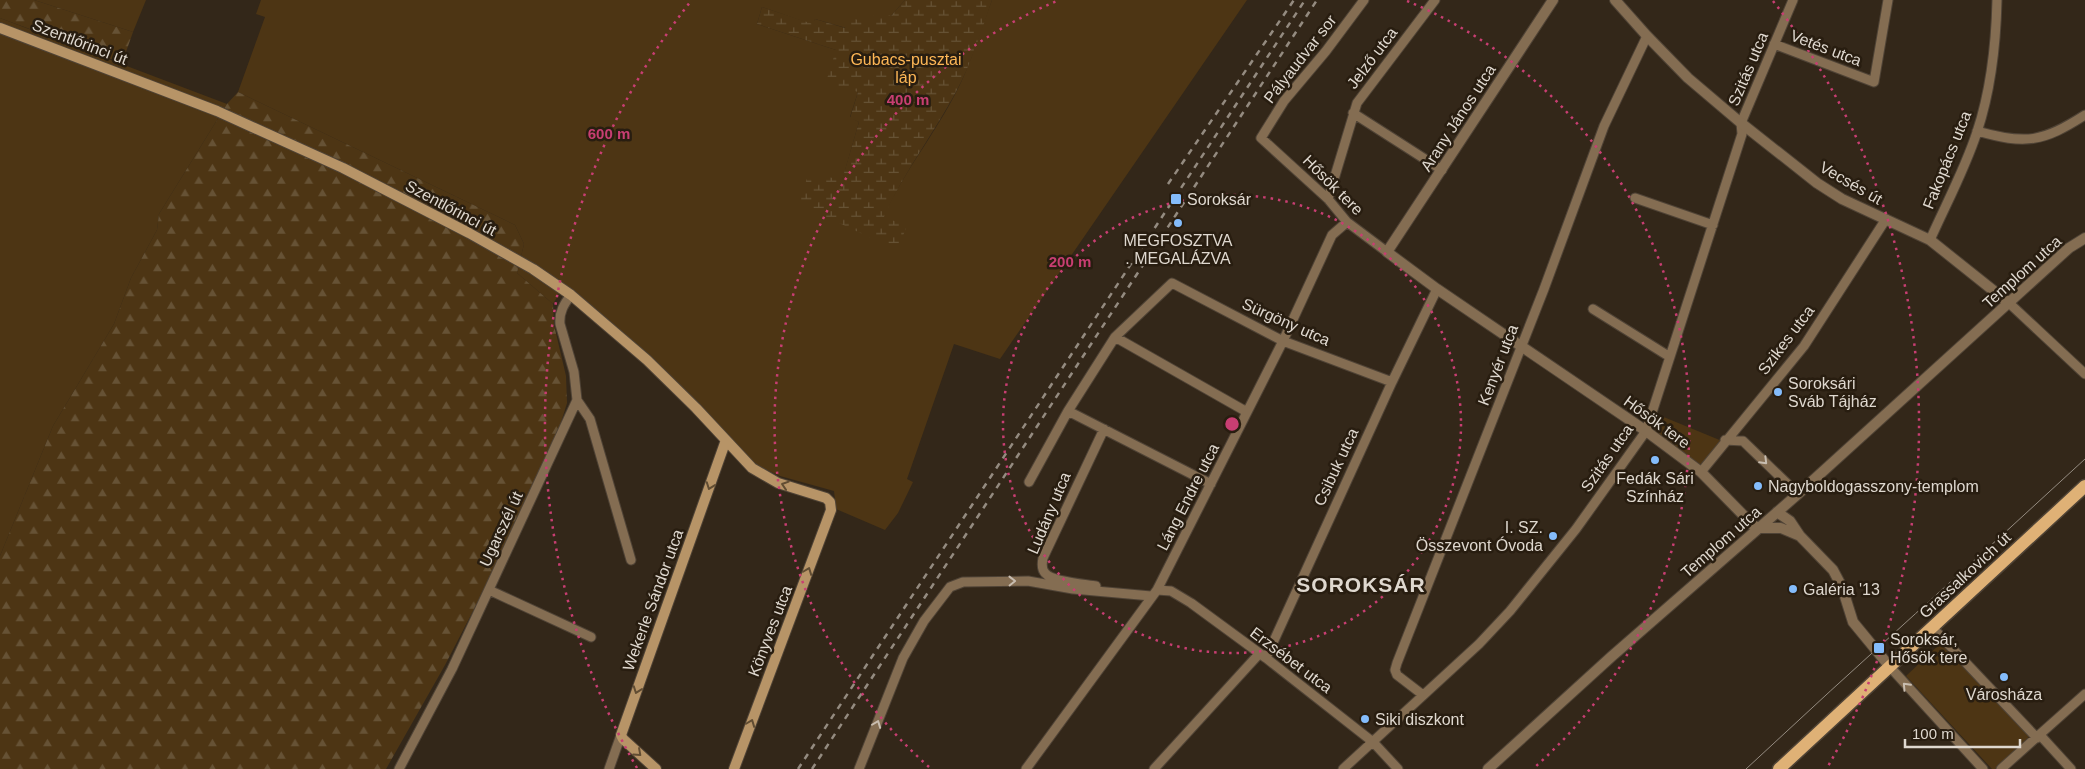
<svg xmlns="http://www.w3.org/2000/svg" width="2085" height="769" viewBox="0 0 2085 769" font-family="Helvetica,sans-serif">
<defs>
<pattern id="forest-firs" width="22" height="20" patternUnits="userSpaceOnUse" patternTransform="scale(1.25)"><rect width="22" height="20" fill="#4d3514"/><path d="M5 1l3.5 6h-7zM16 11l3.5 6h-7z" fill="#665235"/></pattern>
<pattern id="wetland-marsh" width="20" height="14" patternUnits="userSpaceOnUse" patternTransform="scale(1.25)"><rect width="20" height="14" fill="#4d3514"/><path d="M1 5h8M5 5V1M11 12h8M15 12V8" fill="none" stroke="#665235"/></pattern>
</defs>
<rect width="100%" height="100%" fill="#332719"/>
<path fill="#4d3514" d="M34,0h112l-13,32z
M261,0h644l-14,16 -20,8 -25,4 -31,-9 -1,6 -52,-18 -5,17 79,26 22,42 -8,25 9,5 -17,59 41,36c22,-48 58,-90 80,-139 11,-25 19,-52 29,-78h255l-247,359 -46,-15 -47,135 6,3 -15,31 -13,17 -49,-21 -2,-18 -54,-15 -26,-12 -100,-105 -89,-75 -12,20 -36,-31 7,-29 -9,-19 -277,-133 27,-75 -9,-3z
M0,18l227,86 -68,110 -2,16 -26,48 -17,46 -61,102 -53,130z
M1654,413l68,28 -22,29 -50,-44z
M1941,643l89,93 -35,33h-3l-86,-93z"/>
<path fill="url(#forest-firs)" d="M0,0h34l99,32 -11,31 -122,-45z
M238,92l277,133 9,19 -7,29 36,31 1,21 12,51 1,27 -21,67 -101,195 -59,104h-386v-213l53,-130 61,-102 17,-46 26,-48 2,-16 68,-110z"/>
<path fill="url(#wetland-marsh)" d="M905,0h87c-9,26 -18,55 -30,80 -23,47 -57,89 -78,137l23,9 -10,24 -99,-46 11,-31 33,7 17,-58 -9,-4 8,-26 -32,-10 10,-32 -79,-26 5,-17 51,17 2,-5 30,9 4,-11 21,7 6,-13 15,5z"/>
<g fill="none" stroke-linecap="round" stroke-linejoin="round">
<defs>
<path id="minor" d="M1364,0l-38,51 -42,50 -23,37 67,61 19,23 40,30
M1774,44l100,38 14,-82
M1353,113l89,57
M1977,131c49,14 66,11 108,-16
M1635,198l78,27
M1328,199l29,-96 78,-103
M1930,240c16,-36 35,-71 47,-108 14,-42 19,-88 20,-132
M2009,303l76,71
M1593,309l77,48
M1115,337l132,75
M577,400l13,19 41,141
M1068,411l143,73
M1725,440l18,1 55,53
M1701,472l103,-126 82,-127
M1029,482l39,-71 47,-74 57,-54 111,58 109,41
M1096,586c-12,-2 -44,-4 -51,-13 -4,-4 -3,-10 -2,-15l61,-129
M489,590l102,47
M1157,590l14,1 20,12 75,55 107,84 25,27
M1933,628l104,110
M1266,658l126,-276 45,-93
M1890,667l93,102
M1423,695l-26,-20 -2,-5 2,-7 147,-374 60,-163 43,-90
M2040,735l31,34
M399,769l53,-100 125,-269 -3,-28 -14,-48c-1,-12 4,-20 11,-29
M609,769l12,-34
M859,769l44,-111 21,-37 26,-34 13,-5 65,-1 45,8 78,7
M1026,769l131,-179 126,-249 49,-106 15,-13
M1154,769l105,-115
M1343,769l136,-125 31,-33 66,-82 70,-98 96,-297 -1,-11 52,-123
M2001,769l84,-75"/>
<path id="tertiary" d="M1553,0l-166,252 50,37 209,142 55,41 52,53 5,3h23l19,8 33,34 9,17 11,35 37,45
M1615,0l32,36 41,42 53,45 76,60 25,16 88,41 79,63
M1777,512l13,9 10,15
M1488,769l123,-112 187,-163 271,-246 16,-10"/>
<path id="secondary" d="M0,28l217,83 126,57 126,65 64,36 38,26 76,65 49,48 56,60 26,15 48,15 4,4 1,8 -97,259
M656,769l-33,-30 -2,-4 105,-295"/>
<path id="primary" d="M1779,769l306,-283"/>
</defs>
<use href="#minor" stroke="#4f4336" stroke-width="11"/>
<use href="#tertiary" stroke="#4f4336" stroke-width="12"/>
<use href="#secondary" stroke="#4f4336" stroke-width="12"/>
<use href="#primary" stroke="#4f4336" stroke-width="15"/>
<use href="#minor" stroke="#846d52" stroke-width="9"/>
<use href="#tertiary" stroke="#846d52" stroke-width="10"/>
<use href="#secondary" stroke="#b79467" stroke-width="10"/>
<use href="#primary" stroke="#dfb176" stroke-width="12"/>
<path stroke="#948b80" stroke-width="1" d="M1746,769c112,-105 227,-206 339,-310"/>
<path stroke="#948b80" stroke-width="2.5" stroke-dasharray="6 6" stroke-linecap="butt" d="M1168,184l126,-184
M798,769l507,-769
M812,769l505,-769"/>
</g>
<defs><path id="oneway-chevron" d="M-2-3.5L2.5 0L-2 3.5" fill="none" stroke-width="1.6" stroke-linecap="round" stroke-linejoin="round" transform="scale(1.25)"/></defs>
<g stroke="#c8bdb0">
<use href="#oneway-chevron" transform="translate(1764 461) rotate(45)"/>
<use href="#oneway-chevron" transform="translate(1012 581) rotate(-1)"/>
<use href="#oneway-chevron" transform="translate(1906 686) rotate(-133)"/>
<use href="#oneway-chevron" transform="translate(877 724) rotate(-69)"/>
</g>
<g stroke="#614d33">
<use href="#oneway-chevron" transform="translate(785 485) rotate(-162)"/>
<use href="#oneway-chevron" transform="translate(710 486) rotate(110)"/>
<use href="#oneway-chevron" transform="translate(808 571) rotate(-69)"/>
<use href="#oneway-chevron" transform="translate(637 690) rotate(110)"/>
<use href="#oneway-chevron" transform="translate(751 723) rotate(-69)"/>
<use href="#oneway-chevron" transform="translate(638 753) rotate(42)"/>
</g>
<g fill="none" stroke="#c83e72" stroke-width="2.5" stroke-dasharray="2.5 5">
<circle cx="1232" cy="424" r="229"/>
<path d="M929 767A458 458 0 0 1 1057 1M1407 1A458 458 0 0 1 1535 767"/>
<path d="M637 768A687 687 0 0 1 691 1M1773 1A687 687 0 0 1 1827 768"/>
</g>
<g fill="#84bcfb" stroke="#281d10" stroke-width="2">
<rect x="1170" y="193" width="12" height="12" rx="2.5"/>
<circle cx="1178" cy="223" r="5"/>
<circle cx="1778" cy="392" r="5"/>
<circle cx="1655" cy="460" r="5"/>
<circle cx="1758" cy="486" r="5"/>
<circle cx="1553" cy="536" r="5"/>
<circle cx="1793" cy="589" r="5"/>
<rect x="1873" y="642" width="12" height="12" rx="2.5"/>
<circle cx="2004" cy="677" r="5"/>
<circle cx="1365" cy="719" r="5"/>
</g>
<g text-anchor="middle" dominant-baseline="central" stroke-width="5" stroke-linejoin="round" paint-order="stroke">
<g font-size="16" fill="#dfd8cf" stroke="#281d10">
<text transform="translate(80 42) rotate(21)">Szentlőrinci út</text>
<text transform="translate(1826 48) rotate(21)">Vetés utca</text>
<text transform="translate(1372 58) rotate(-53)">Jelző utca</text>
<text transform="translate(1300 59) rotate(-52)">Pályaudvar sor</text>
<text transform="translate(1748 69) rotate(-67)">Szitás utca</text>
<text transform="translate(1458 118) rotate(-57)">Arany János utca</text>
<text transform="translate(1947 160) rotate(-68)">Fakopács utca</text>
<text transform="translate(1851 183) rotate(30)">Vecsés út</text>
<text transform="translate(1333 185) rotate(45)">Hősök tere</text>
<text transform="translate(451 208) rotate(28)">Szentlőrinci út</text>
<text transform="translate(2022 272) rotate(-42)">Templom utca</text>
<text transform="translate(1286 322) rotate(24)">Sürgöny utca</text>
<text transform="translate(1786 340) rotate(-53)">Szikes utca</text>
<text transform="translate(1498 365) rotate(-69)">Kenyér utca</text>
<text transform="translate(1657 422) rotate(36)">Hősök tere</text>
<text transform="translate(1607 458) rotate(-55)">Szitás utca</text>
<text transform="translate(1336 467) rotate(-65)">Csibuk utca</text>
<text transform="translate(1188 497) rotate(-63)">Láng Endre utca</text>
<text transform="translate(1049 513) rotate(-67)">Ludány utca</text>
<text transform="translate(501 529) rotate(-65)">Ugarszél út</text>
<text transform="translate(1721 542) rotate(-41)">Templom utca</text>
<text transform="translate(1965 575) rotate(-43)">Grassalkovich út</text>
<text transform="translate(653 600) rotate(-70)">Wekerle Sándor utca</text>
<text transform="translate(770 631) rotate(-69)">Könyves utca</text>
<text transform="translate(1291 660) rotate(37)">Erzsébet utca</text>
</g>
<g font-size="16" fill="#feb756" stroke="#281d10">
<text x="906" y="59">Gubacs-pusztai<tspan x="906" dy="18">láp</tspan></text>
</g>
<g font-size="16" fill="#dfd8cf" stroke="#281d10" text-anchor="start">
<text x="1187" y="199">Soroksár</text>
<text x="1178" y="240" text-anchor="middle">MEGFOSZTVA<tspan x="1178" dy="18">. MEGALÁZVA</tspan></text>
<text x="1788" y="383">Soroksári<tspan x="1788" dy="18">Sváb Tájház</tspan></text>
<text x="1655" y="478" text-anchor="middle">Fedák Sári<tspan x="1655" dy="18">Színház</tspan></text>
<text x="1768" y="486">Nagyboldogasszony-templom</text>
<text x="1543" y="527" text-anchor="end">I. SZ.<tspan x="1543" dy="18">Összevont Óvoda</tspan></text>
<text x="1803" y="589">Galéria '13</text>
<text x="1890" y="639">Soroksár,<tspan x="1890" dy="18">Hősök tere</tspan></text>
<text x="2004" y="694" text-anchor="middle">Városháza</text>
<text x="1375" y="719">Siki diszkont</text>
</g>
<g font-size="21" font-weight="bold" letter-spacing="1" fill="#dfd8cf" stroke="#281d10">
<text x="1361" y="584">SOROKSÁR</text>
</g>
</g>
<circle cx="1232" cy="424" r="8" fill="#c83e72" stroke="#281d10" stroke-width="2.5"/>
<g font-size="15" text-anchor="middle" font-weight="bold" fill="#c83e72" stroke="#281d10" stroke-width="5" stroke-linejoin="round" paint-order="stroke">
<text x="908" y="105">400 m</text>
<text x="609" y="139">600 m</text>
<text x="1070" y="267">200 m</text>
</g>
<path d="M1905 739v8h115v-8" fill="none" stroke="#dfd8cf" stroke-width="2.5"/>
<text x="1912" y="739" font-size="15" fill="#dfd8cf" stroke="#281d10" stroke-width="4" paint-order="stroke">100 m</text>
</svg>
